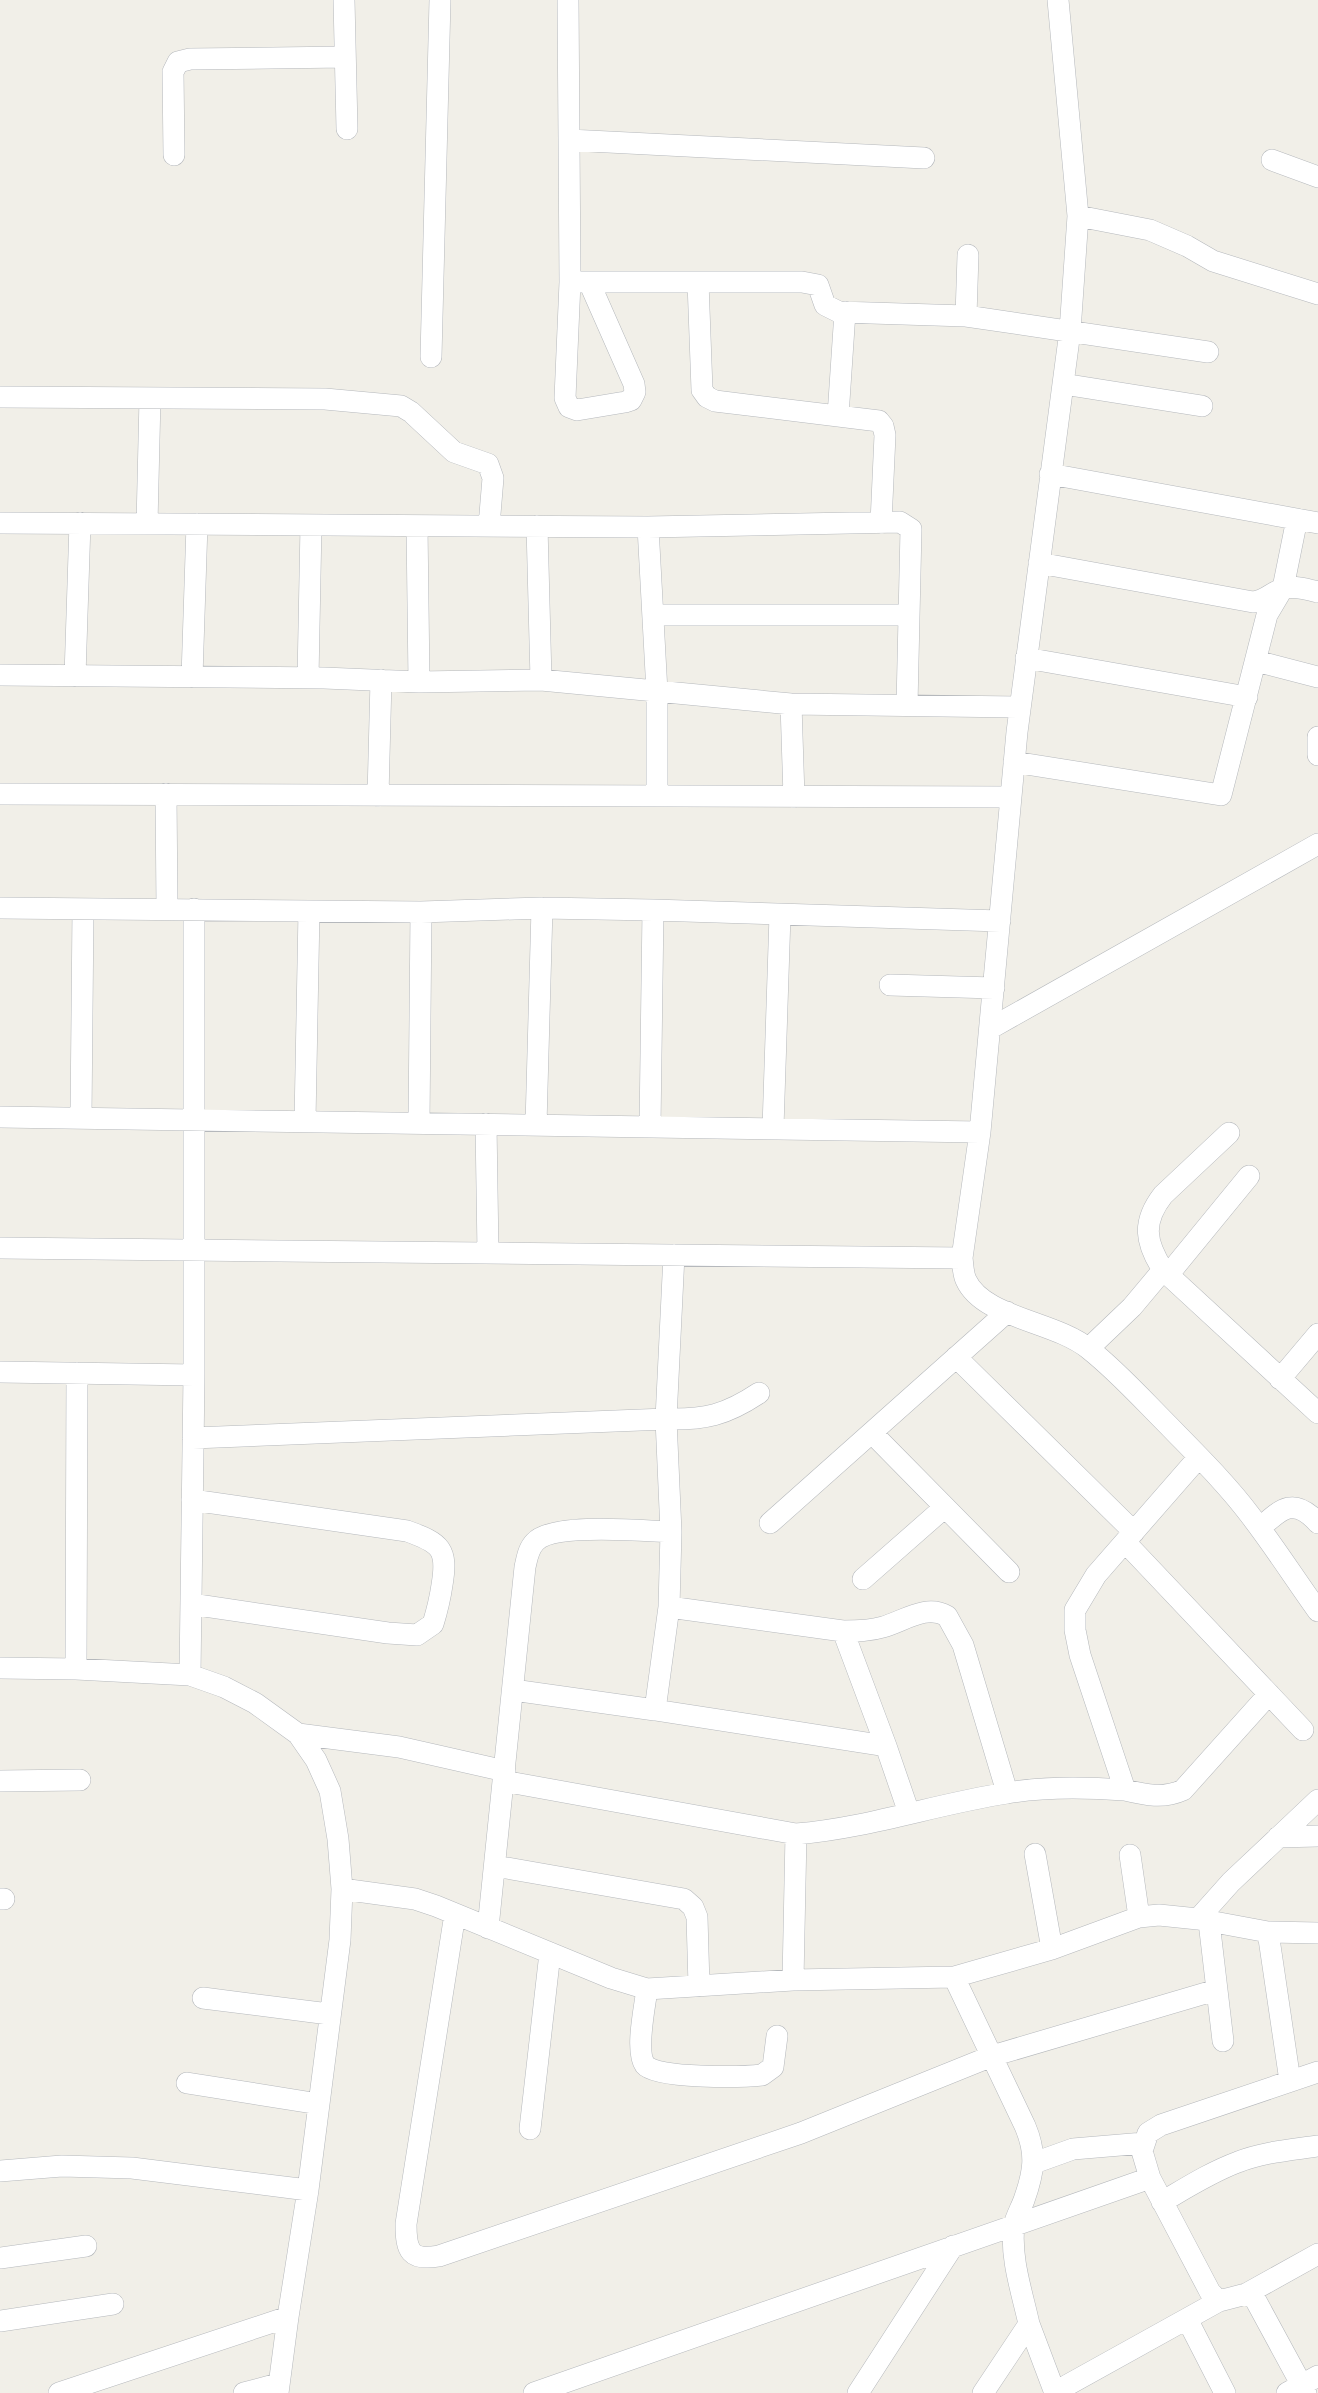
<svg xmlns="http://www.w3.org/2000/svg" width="1318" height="2393" viewBox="0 0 1318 2393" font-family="Raleway,sans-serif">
<rect width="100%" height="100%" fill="#f1efe8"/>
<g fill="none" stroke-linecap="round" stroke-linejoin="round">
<defs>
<path id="minor" d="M344,0l3,129
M568,0l2,282 -5,116 4,9 8,3 48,-8 6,-2 4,-8 -1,-8 -45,-102
M1058,0l20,216 72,14 37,16 26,15 105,33
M569,140l355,18
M174,155l-1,-83 5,-10 12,-3 155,-2
M1272,160l46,17
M1078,216l-8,115 -53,401 -37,400 -18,126c1,7 1,16 4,22 17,38 89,41 123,69 28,22 54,51 79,76 28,29 58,58 82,90 24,31 45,64 68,96
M570,282h232l16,3 7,20 14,7 127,4 242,36
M698,282l4,108 5,7 8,4 164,20 4,5 2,9 -4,88
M966,316l2,-61
M431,357l9,-357
M1063,384l139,22
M0,397l325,2 76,7 10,6 43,40 34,12 5,14 -4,48
M838,416l7,-104
M1050,474l268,49
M0,523l648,4 252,-5 11,7 -4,176
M147,524l3,-126
M417,526l2,156
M537,526l4,154
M648,527l9,165v104
M1039,563l214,39c12,-1 19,-10 29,-13 11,-4 25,0 36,3
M653,615h255
M1026,658l221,39
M1256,661l62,16
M0,675l324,3 95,4 122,-2 250,24 229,3
M75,676l5,-153
M192,677l5,-153
M308,678l3,-153
M791,704l3,93
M1318,737v18
M1014,762l207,33 46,-180 16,-27 14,-69
M0,794l1011,3
M166,794l1,114
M378,796l3,-116
M0,908l421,4 121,-4 111,2 -3,217
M653,910l347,11
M890,985l104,3
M991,1028l327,-184
M0,1117l980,15
M81,1118l2,-209
M305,1121l4,-210
M419,1123l2,-211
M486,1124l2,129
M536,1125l6,-217
M773,1128l7,-213
M1229,1133l-66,62c-21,27 -18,47 0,75l155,143
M0,1248l962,10
M1168,1275l81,-99
M1089,1348l43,-41 31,-37
M956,1357l178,175
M0,1372l194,3
M1280,1379l38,-45
M872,1433l137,139
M193,1438l473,-19 8,-164
M1199,1457l-103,118 -21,35v20l5,25 45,135c21,5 38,9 58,0l86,-96
M770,1523l237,-211
M1260,1528c21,-19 34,-32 58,-5
M1125,1542l178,188
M863,1579l82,-72
M191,1604l197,29 29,2 16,-11c4,-13 7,-25 9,-39 6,-36 -1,-42 -35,-54l-215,-31
M669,1607l174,24 43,115
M843,1631c14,0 27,0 40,-4 21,-6 43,-23 64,-11l16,29 44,147
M0,1668l76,1 114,6 4,-300v-466
M76,1669l1,-296
M190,1675l34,12 31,16 43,31 18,26 14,31 8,48 4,50 -2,51 -32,250 -20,127 -10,76
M513,1690l142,20 14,-103 2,-75
M655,1710l231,36 23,67
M298,1734l101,13 106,24
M0,1781l80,-1
M503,1781l293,53c72,-6 140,-30 211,-41 39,-7 78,-6 118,-3
M1278,1837l40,-1
M1035,1854l17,95
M495,1866l189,33 9,8 4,10 2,69
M342,1889l73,10 21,7 175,72 36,11 146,-9 161,-3 71,149c12,28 9,46 -1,74 -3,8 -8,17 -10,25 -4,33 8,67 15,99l-46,69
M0,1899h4
M455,1914l-49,310c0,27 4,37 33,32l362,-123 191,-77 224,-66
M1139,1917l20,-2 39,4
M1209,1922l14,119
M488,1928l37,-361c2,-8 3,-18 10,-25 18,-20 108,-11 136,-10l-5,-113c39,1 60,-4 93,-26
M1268,1932l50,1
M954,1977l98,-28 87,-32 -9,-62
M793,1980l3,-146
M647,1989c-2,17 -12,62 -2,76 11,14 98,12 117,10l11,-8 4,-31
M203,1998l126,16
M1290,2081l-22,-149 -70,-13 33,-37 87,-82
M187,2083l132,21
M530,2129l20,-176
M1034,2163l39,-14 71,-6
M0,2171l62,-5 70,2 176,22
M1162,2202c24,-14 49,-30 76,-40 25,-10 53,-12 80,-16
M0,2258l86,-12
M1246,2294l72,-40
M1187,2319l38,74
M0,2321l113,-17
M1029,2324l26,69
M1055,2392l164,-91
M59,2393l229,-76
M244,2393l34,-9
M534,2393l616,-215
M858,2393l95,-147
M1287,2393l31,-17
M1306,2393l-51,-94 -9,-5 -27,7 -9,-9 -60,-114 -8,-27 6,-18 13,-8 157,-53"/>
</defs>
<use href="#minor" stroke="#b5b8bc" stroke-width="22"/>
<use href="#minor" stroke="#fff" stroke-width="21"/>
</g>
</svg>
